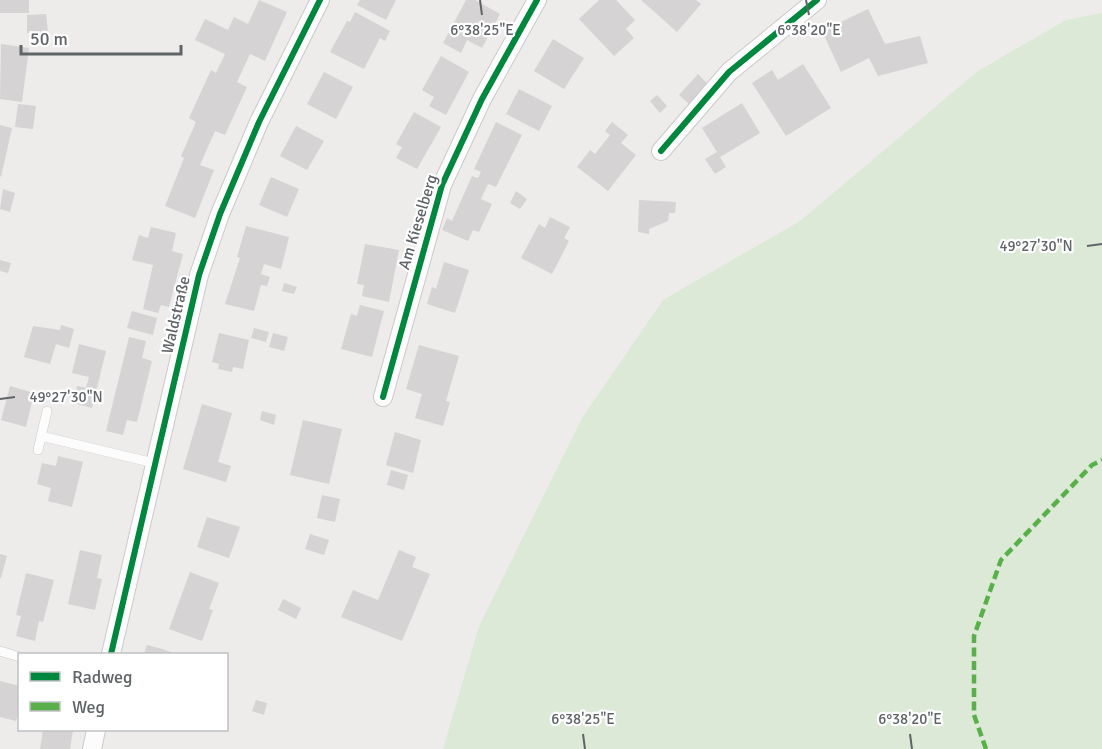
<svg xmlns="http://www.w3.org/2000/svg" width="1102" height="749" viewBox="0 0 1102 749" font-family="Signika,sans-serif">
<rect width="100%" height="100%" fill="#eeecea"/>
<path fill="#dbe9d6" d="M1102,13v736h-659l36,-123 103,-208 81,-118 137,-79 178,-150 88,-51z"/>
<path fill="#d5d3d3" d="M0,0h29v13h-29z
M259,0l28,12 -22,49 -15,-7 -13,28 10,5 -22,48 -10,-4 -15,34 14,5 -19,48 -30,-12 19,-48 -3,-2 15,-34 -7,-4 22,-48 5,3 9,-19 -30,-14 10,-21 23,11 6,-13 14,7z
M360,0h36l-10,20 -29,-15z
M466,0h9l25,14 -18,34 -15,-8 -6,13 -18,-10z
M599,0h17l19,20 -9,9 8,9 -20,18 -35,-37z
M641,0h55l5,4 -24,28z
M868,9l17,35 35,-8 8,27 -50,13 -9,-18 -28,14 -19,-41z
M355,12l35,19 -5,10 -5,-3 -16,31 -34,-17 17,-31 3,1z
M46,14l2,18 -21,1v-18z
M553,39l31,19 -20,31 -30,-18z
M1,44l28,4 -7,54 -22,-3z
M441,56l28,16 -23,43 -17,-9 5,-9 -12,-7z
M803,64l28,44 -45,28 -34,-53 20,-13 6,10z
M324,72l29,15 -17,32 -29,-15z
M698,74l10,10 -19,20 -10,-9z
M519,89l33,17 -13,25 -33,-17z
M657,95l10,11 -7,7 -10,-12z
M742,103l18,30 -40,24 6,10 -11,7 -10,-15 12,-7 -15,-24z
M18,104l18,2 -3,23 -18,-2z
M414,112l27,15 -24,42 -21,-11 6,-11 -6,-3z
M496,122l26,13 -26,52 -8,-3 -7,15 11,5 -13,28 -6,-2 -5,11 -26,-11 5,-12 5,3 20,-45 6,2 3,-6 -7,-3z
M612,122l16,13 -7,8 15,12 -28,36 -31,-24 13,-17 5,4 15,-19 -5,-4z
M0,125l12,3 -11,49 -1,-1z
M296,126l28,15 -17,29 -27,-14z
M271,177l28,12 -12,28 -28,-12z
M3,189l12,4 -5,19 -10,-3z
M516,191l11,8 -7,10 -10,-6z
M639,200l37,2 -1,11h-6l-1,8 -19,8v5l-11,-2z
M550,217l20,10 -6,11 5,3 -17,33 -31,-16 18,-34 6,4z
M246,226l43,11 -8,32 -17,-5 -3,10 9,3 -3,9 -6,-1 -7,26 -29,-7 15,-46 -3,-1z
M151,227l25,6 -4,18 11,3 -14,53 -8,-2 -3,8 -15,-4 10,-44 -21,-5 7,-25 9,3z
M365,244l34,6 -10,52 -27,-6 2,-11 -7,-1z
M0,260l11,3 -3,10 -8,-2z
M444,262l25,8 -14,43 -28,-9 5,-17 4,2z
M284,283l13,4 -3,7 -12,-3z
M360,305l24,6 -12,46 -31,-8 10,-35 6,2z
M132,311l25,7 -4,17 -26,-7z
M61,325l13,4 -5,19 -13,-4 -6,20 -26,-7 9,-31 27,4z
M254,328l15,4 -3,10 -15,-4z
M219,333l30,7 -6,29 -10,-2 -1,5 -14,-3 1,-5 -7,-2z
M273,333l15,4 -4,14 -15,-4z
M129,337l17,4 -4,17 10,3 -15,61 -10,-2 -4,15 -17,-4z
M79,344l27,7 -14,57 -19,-5 4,-17 9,2 3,-11 -17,-4z
M419,345l40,11 -13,45 4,1 -7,24 -28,-8 7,-24 -16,-5z
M10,386l24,7 -8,34 -25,-7z
M202,404l30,9 -14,49 13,4 -5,16 -43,-13z
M262,411l14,4 -2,10 -14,-5z
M303,420l39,9 -13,55 -39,-9z
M395,432l26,8 -8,33 -27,-8z
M58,456l25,6 -11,45 -24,-6 3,-13 -14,-4 5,-21 14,3z
M391,470l17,5 -4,15 -17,-5z
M322,495l18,4 -5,23 -18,-4z
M207,517l33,10 -11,31 -32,-11z
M310,534l19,6 -5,15 -19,-6z
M80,550l22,5 -5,23 5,1 -7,31 -27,-6z
M399,550l17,7 -4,10 18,7 -28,67 -61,-24 12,-27 25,10z
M0,554l7,2 -6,22h-1z
M190,572l29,11 -10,26 4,1 -11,31 -33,-12z
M26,573l28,7 -11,42 -4,-1 -4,20 -19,-5 5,-20 -5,-1z
M283,599l18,9 -5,11 -18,-9z
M147,645l15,4 14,5h-32z
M0,681l20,5v20l-4,15 -16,-4z
M256,700l11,3 -3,12 -12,-4z
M43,730h30l-3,19h-30z"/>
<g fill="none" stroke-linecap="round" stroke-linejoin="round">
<defs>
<path id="service" d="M41,436l113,27
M38,450l9,-39
M0,651l20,6"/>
<path id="minor" d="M661,151l68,-79 88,-72
M383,397l59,-212 40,-86 55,-99
M111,654l88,-379 21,-61 39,-92 61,-122
M92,749l4,-19"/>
</defs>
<use href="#service" stroke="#cbcaca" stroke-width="10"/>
<use href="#minor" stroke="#cbcaca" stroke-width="20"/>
<use href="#service" stroke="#fcfcfc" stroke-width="9"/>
<use href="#minor" stroke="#fcfcfc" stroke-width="18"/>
<path stroke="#59b04a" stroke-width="4.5" stroke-dasharray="9 4.5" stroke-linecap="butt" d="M986,749l-12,-34v-79l27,-76 91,-95 10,-5"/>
<defs>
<path id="cycleway" d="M661,151l68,-79 88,-72
M383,397l59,-212 40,-86 55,-99
M111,654l88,-379 21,-61 39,-92 61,-122"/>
</defs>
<use href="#cycleway" stroke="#fff" stroke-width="10"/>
<use href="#cycleway" stroke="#00873e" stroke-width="6"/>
</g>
<path fill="none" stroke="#5f6467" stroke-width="2" d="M480,0l2,15M806,0l3,15M1087,246l15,-2M0,399l15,-2M583,734l2,15M910,734l2,15"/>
<g text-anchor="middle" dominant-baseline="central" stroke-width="4.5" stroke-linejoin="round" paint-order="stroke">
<g font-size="16" fill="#5f6467" stroke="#fff">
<text transform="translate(418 222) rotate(-73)">Am Kieselberg</text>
<text transform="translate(176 315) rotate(-77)">Waldstraße</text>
</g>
</g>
<g font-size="15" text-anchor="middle" fill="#5f6467" stroke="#fff" stroke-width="4.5" stroke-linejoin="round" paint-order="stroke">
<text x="482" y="35">6°38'25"E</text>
<text x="809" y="35">6°38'20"E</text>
<text x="1036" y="251">49°27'30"N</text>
<text x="66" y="402">49°27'30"N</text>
<text x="583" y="724">6°38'25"E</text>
<text x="910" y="724">6°38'20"E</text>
</g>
<rect x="18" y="653" width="210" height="78" fill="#ffffff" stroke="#bfc1c2" stroke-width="1.5"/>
<rect x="30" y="672" width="30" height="9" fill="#00873e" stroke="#bfc1c2" stroke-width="1.5"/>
<text x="72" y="683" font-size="18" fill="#5f6467">Radweg</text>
<rect x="30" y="702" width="30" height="9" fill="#59b04a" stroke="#bfc1c2" stroke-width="1.5"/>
<text x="72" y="713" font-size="18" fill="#5f6467">Weg</text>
<path d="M21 45v9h160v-9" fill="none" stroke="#5f6467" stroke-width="3"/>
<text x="30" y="45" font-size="18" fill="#5f6467" stroke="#ffffff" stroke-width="4.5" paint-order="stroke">50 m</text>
</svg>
